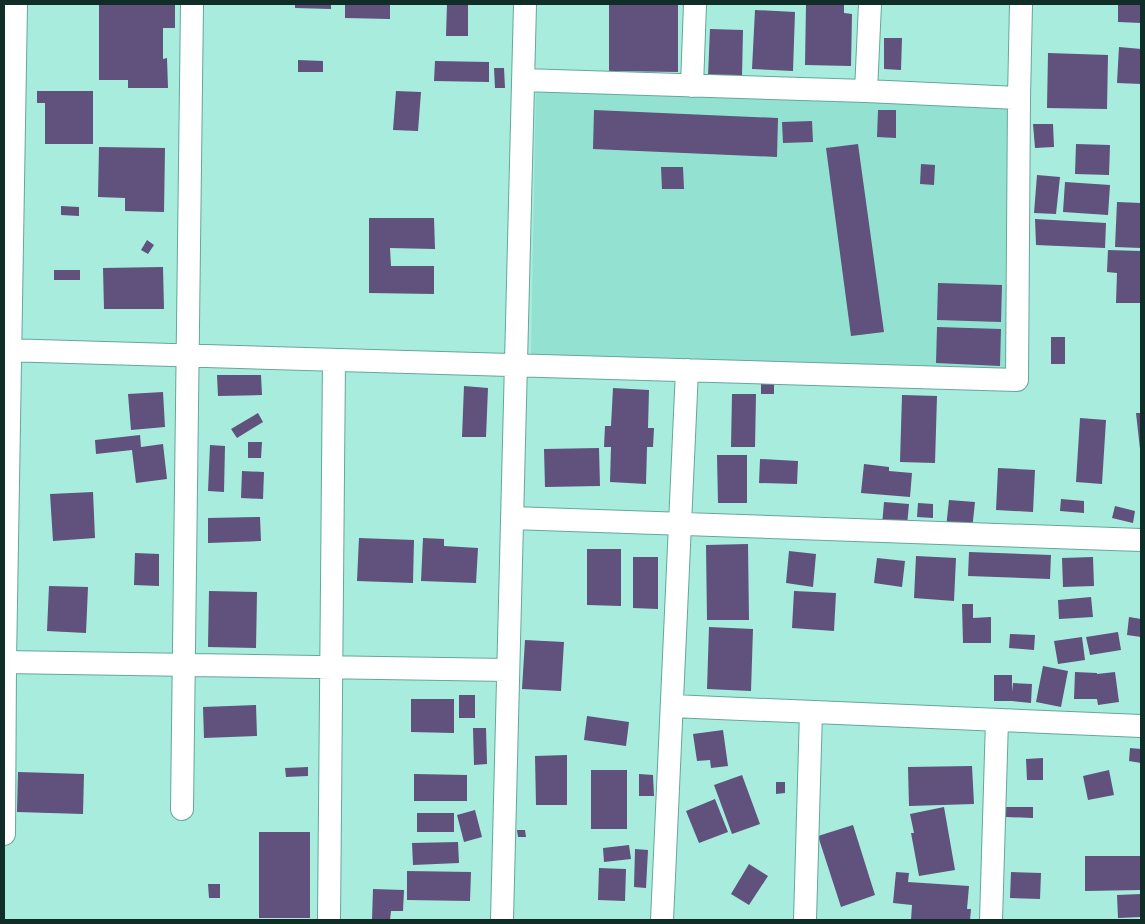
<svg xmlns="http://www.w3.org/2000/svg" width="1145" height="924" viewBox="0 0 1145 924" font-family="'DM Sans',sans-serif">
<rect width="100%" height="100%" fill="#a7ecdd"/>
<path fill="#93e2d1" d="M536,74l476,25 1,271 -482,-16z"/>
<path fill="#60517d" d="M99,4h76v24h-12v31l4,-1 1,30h-40v-8h-29z
M295,4h36v5l-36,-1z
M345,4h45v15l-45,-1z
M447,4h21v32h-22z
M609,4h69v68l-69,-1z
M806,4h38v9l8,1 -1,52 -46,-1z
M1118,4h23v19l-23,-1z
M755,10l40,2 -2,59 -41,-2z
M710,29l33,1 -1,47 -34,-1z
M884,38h18l-1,32 -17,-1z
M1119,47l22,2v35l-24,-1z
M1048,53l60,2 -1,54 -60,-1z
M298,60l25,1v11h-25z
M435,61l54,1v20l-55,-1z
M494,68h10l1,20h-10z
M37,91h56v53h-48v-41h-8z
M396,91l25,1 -3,39 -25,-1z
M594,110l184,8 -1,39 -184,-8z
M878,110h18v28l-19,-1z
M812,121l1,21 -30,1 -1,-21z
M1033,124h20l1,23 -19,1z
M858,144l26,188 -33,4 -25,-188z
M1076,144l34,1 -1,30 -34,-1z
M99,147l66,1 -1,64 -39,-1v-13l-27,-1z
M921,164l14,1 -1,20 -14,-1z
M661,167h22l1,22h-22z
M1037,175l23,2 -4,37 -22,-1z
M1065,182l45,3 -2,30 -45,-3z
M1117,202l24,1v45l-26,-1z
M61,206l18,1v9l-18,-1z
M369,218h65l1,31 -45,-1 1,18h43v28l-65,-1z
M1035,219l71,4 -1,25 -69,-3z
M147,240l7,5 -6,9 -7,-4z
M1108,250l33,1v52h-25l1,-30 -10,-1z
M163,267l1,42h-60l-1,-41z
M54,270h26v10h-26z
M938,283l64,2 -1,37 -64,-2z
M937,327l64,2 -1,37 -64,-3z
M1051,337h14v27h-14z
M217,375h44l1,20 -44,1z
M761,382h13v12h-13z
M464,386l24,2 -2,49h-24z
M613,388l36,2 -1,38h6l-1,19h-6l-1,37 -36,-2 1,-35h-7l1,-21h6z
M163,392l2,35 -34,3 -3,-36z
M732,394h24l-1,53h-24z
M902,395l35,1 -2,67 -35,-1z
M258,413l5,9 -26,16 -6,-9z
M1136,413h5v36h-1z
M1080,418l26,2 -4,64 -26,-2z
M140,435l1,12 22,-3 4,35 -31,4 -4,-33 -36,4 -1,-14z
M248,442h14l-1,16h-13z
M210,445l15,1 -1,46 -16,-1z
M599,448l1,38 -55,1 -1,-38z
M717,455h30v48h-29z
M760,459l38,2 -1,23 -38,-1z
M864,464l25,3v4l23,2 -2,24 -49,-4z
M998,468l37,2 -2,42 -37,-2z
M242,471l22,1 -1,27 -22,-1z
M93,492l2,46 -42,3 -3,-47z
M1061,499l23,2v12l-24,-2z
M949,500l26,2 -3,28 -26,-2z
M884,502l25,2 -2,22 -25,-1z
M918,503l15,1v14l-16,-1z
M1115,506l20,5 -2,12 -21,-5z
M260,517l1,24 -53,2v-25z
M359,538l55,2 -1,43 -56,-2z
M423,538l21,1v7l34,2 -2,35 -55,-2z
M748,544l1,76h-42l-1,-75z
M587,549h34v57l-34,-1z
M789,551l27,3 -3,33 -27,-4z
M969,552l82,3 -1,24 -82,-3z
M135,553l24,1v32l-25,-1z
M916,556l40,2 -2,43 -40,-3z
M633,557h25v52l-25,-1z
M1093,557l1,29 -31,1 -1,-29z
M877,558l28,3 -3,26 -28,-4z
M49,586l39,1 -2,46 -39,-2z
M209,591l48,1 -1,56 -48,-1z
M794,591l42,2 -2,38 -42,-3z
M1091,597l2,20 -34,2 -1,-19z
M962,604h11v14l18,-1v26h-28z
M1129,617l12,2v18l-14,-2z
M709,627l44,2 -2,62 -44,-2z
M1118,632l3,18 -31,5 -4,-18z
M1010,634l25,1 -1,15 -25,-2z
M1082,637l3,23 -27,4 -4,-23z
M525,640l39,2 -3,49 -39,-2z
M1043,666l25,5 -7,36 -25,-5z
M1075,672l22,1v1l18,-2 4,30 -21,3 -1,-6h-23z
M994,675h18v17l1,-9 19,1 -1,19 -19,-2h-18z
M459,695h16v23h-16z
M411,699h43v34l-43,-1z
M256,705l1,31 -53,2 -1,-31z
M587,716l42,6 -3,24 -42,-6z
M473,728h13l1,36 -13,1z
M723,730l5,36 -17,2 -1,-8 -13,1 -4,-27z
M1130,748l11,1v14l-12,-2z
M567,755v50h-31l-1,-49z
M1043,758v22h-16l-1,-21z
M972,766l2,38 -65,2 -1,-39z
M308,767v9l-22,1 -1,-9z
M591,770h36v59h-36z
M1109,770l5,25 -26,5 -5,-24z
M18,772l66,2 -1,40 -66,-2z
M414,774l53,1v26h-53z
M639,774l14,1 1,21h-15z
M742,775l18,49 -28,10 -18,-49z
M776,782h9v11l-9,1z
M715,799l13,33 -29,11 -13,-32z
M944,807l11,63 -36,6 -8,-43h3l-4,-19z
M1006,807h27v11l-27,-1z
M475,810l7,27 -18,5 -7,-27z
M417,813h37v19h-37z
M853,825l22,70 -34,12 -23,-71z
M517,830h8l1,7h-8z
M259,832h51v86h-51z
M458,842l1,21 -46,2 -1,-22z
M629,845l2,14 -27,3 -1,-14z
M635,849l13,1 -2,38 -12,-1z
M1085,856h56v34l-56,1z
M749,864l19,12 -19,29 -18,-11z
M599,868l27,1 -1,32 -27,-1z
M407,871l64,1 -1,29 -63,-1z
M896,872l13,1 -1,9 61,4 -2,23h4l-1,11h-59l1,-15 -19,-2z
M1011,872l30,1 -1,26 -30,-1z
M208,884h12v14h-11z
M373,889l31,1 -1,21h-12l-1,9h-18z
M1141,894v23l-23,1 -1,-23z"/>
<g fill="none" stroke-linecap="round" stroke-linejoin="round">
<defs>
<path id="minor" d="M523,80l343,11 153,7
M692,86l3,-82
M866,91l4,-87
M4,350l1013,30 2,-282 2,-94
M512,518l629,22
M4,662l504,8
M672,706l469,20
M182,809l10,-805
M4,834l1,-172 11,-658
M329,920l5,-560
M502,920l23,-916
M662,920l25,-550
M805,920l6,-208
M991,920l6,-200"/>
</defs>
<use href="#minor" stroke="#65a79a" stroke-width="24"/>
<use href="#minor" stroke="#fff" stroke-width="22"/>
</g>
<rect width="1145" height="924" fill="none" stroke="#112d27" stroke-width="10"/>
</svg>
